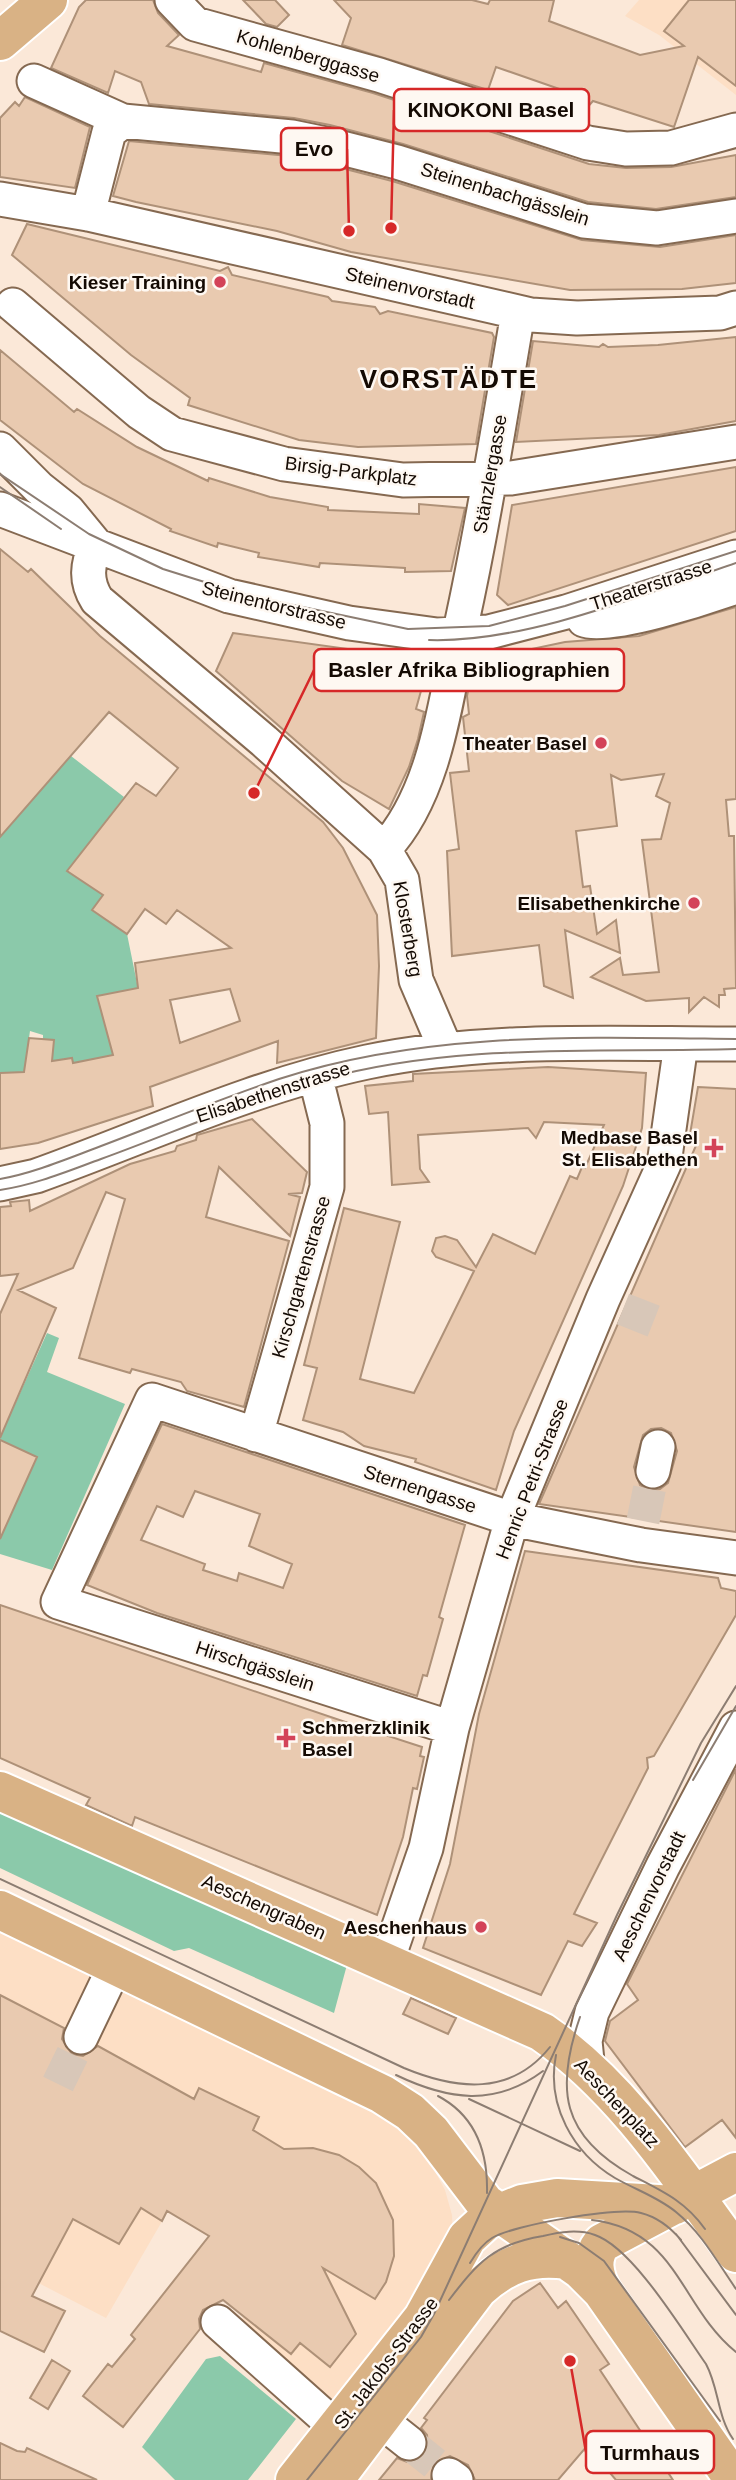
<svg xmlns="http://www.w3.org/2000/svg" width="736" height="2480" viewBox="0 0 736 2480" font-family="Arial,sans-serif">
<rect width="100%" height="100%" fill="#fbe8d8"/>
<path fill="#fddfc5" d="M639,0h97v95l-77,-60 -34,-19z
M0,1927l362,175 36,25 27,26 20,37 7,25 1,22 -117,181 -100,-91 37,-52 -105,-64 -62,107 -106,-55z"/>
<path fill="#8bc9aa" d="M71,756l53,41 -56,74 35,24 -10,15 34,24 11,54 -40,9 15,58 -40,8 -1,-5 -9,1v3l-11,-1 2,-21 -11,-1v-4l-13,-4 -10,68 -20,2v-264z
M47,1333l12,5 -12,34 78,32 -73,166 -52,-16v-38l9,3 28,-61 -37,-18v-34l12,5z
M0,1803l348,158 -14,52 -145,-65 -15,3 -174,-83z
M220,2356l76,63 -48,61h-73l-33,-33 64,-88z"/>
<path fill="#e9cab0" stroke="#ae9178" stroke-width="2" fill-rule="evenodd" d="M86,0h67l5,13 21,22 -12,11 94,26 3,-9 109,30 216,71 37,4 45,-1 65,-12v42l-80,12 -68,-7 -185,-58 -73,-19 -36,-7 -145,-14 -8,-22 -26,-11 -7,22 -57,-25 28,-61z
M243,0h32l14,15 -12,12 -11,-3z
M334,0h138l16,4 2,-4h64l-5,21 91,34 44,-9 -20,-15 25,-31h47v86l-38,-29 -24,70 -81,-26 -10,11 -15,-6v-14l-72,-25 -8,23 -146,-45 9,-27z
M25,97l65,30 -15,61 -75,-11v-59l15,-16 4,4z
M129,141l160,15 33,7 70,18 190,59 78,7 76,-12v48l-54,6 -112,1 -219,-38 -74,-21 -141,-29 -23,-6z
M27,224l193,47 8,-4 4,8 96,22 4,4 43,6 5,7 8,-3 104,22 2,4 -18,107 -118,3 -59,-7 -111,-35 2,-7 -59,-43 -119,-100z
M736,337v84l-77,14 -143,7 17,-101 66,6 4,-3 5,3 50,-2z
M0,350l74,62 3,-3 60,38 71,34 1,-3 61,19 58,10v3l91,4v-10l46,4 -14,63 -46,1v-4l-85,-5 -1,4 -61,-10 1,-4 -41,-10 -1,4 -47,-16 1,-2 -88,-45 -83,-64z
M736,467v64l-228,74 -11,-10 15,-90z
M0,549l28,23 3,-3 69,67 223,186 20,26 34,67 2,51 -3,72 -99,25 1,-22 -128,46 3,19 -115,37 -38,6v-76l24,-1 5,-34 25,2 -2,21 20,-3 1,5 40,-8 -16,-59 41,-8 -3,-25 96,-15 -54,-38 -11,14 -21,-15 -18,25 -35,-24 11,-15 -36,-24 69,-88 20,13 22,-28 -69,-56 -109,125zM230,989l10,32 -60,22 -10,-43z
M736,607v192l-10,1 3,36h5l2,152 -12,1 1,6h-6v12l-15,-10 -15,15v-14l-43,3 -55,-24 29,-19 3,17 36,-3 -17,-132 19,-1 9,-36 -14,-7 8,-22 -43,6 -10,-5 6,51 -41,5 7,56 7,-1 7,48 19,-14 4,33 -55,-23 8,68 -29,-12 -5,-41 -87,11 -5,-105 12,-2 -9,-76 19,-2 -6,-54 6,-3 -2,-18 7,-35 91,-19 74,-6z
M233,633l144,20 -3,12 50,15 -8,29 8,3 -6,27 -9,28 -20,42 -47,-28 -126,-110z
M548,1067l98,6 -4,55 -19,58 -109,245 -18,59 -81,-28 1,-3 -52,-13 -21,-14 -40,-12 14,-52 -13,-3 40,-157 56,14 -40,157 54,14 60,-122 -38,-14 -4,-6 4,-13 9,-2 12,4 19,27 17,-33 42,20 35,-78 7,3 5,-12 3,1 19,-43 -60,-3 -8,16 -8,-10 -110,7 2,34 9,13 -37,3 -4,-73 -19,2 -4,-28 48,-5v-7z
M698,1087l38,2v443l-197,-28 159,-363 -9,-1zM661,1428l10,5 6,18 -9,32 -8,6 -10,1 -10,-5 -6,-18 9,-32 8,-6z
M252,1119l55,53 -5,21 -14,1 12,3 -10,39 -71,-69 -13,50 83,24 -45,166 -57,-16 -6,-9 -49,-13 -2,4 -51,-15 46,-159 -19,-7 -33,76 -55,22 38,18 -56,130v-124l18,-40 -18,2v-69l11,-1 -1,-4 19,-2 1,11 100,-47 45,-13 2,-5 19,-6 1,-5z
M162,1424l303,101 -26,92 4,2 -16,57 -4,-1 -6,21 -260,-83 -70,-28zM195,1491l65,23 -11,32 43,18 -9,24 -44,-15 -2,8 -34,-11 2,-6 -64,-24 16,-34 26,11z
M0,1440l37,17 -37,82z
M525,1551l193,27 3,10 15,3v24l-82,141 -7,2 1,10 -74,146 23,9 -15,23 -14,-5 -27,54 -118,-47 27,-84 29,-150z
M0,1605l369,125 21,2 -2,4 34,11 -2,9 4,1 -7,32 -4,-1 -10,49 -26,78 -242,-98 -3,9 -46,-21 4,-7 -90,-40z
M736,1769v369l-14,-18 -37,27 -80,-106 5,-20 28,-21 -11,-16z
M0,1995l64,33 -2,11 10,15 11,2 15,-10 96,53 5,-11 60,29 -6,13 31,19 29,-1 26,7 20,12 17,16 17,37 1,36 -8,26 -11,17 -52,-31 33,66 -26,33 -30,-24 -9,11 -68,-54 -20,10 -4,9 1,10 -77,98 -40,-31 25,-32 4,3 23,-28 -4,-4 78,-99 -42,-25 -5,10 -21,-13 -22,36 -46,-25 -41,77 33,15 -21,41 -44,-21z
M411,1998l45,20 -8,16 -45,-20z
M540,2283l18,25 8,-7 43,63 -9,6 73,110h-57l-29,-34 -29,34h-83l-7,-15 -18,-9 -16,7 -3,17h-52l18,-22 10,4 17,-7 4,-10 -1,-10 -6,-7 6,-8 -3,-2 89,-117z
M52,2360l18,11 -22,38 -18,-11z
M0,2443l17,8 8,1 2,-4 70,32h-97z"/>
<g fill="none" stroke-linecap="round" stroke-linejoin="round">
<path stroke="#d8c7b8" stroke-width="33" stroke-dasharray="33 17" stroke-linecap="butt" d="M623,1309l38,15
M643,1521l10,-50
M58,2084l23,-47
M409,2443l40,32"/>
<defs>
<path id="minor" d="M172,0l23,24 184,51 209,68 38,6 45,-1 65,-18
M34,81l89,40 169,16 34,7 71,18 187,59 73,7 79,-12
M0,199l88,15 443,101 46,3 143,-5 16,-5
M88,214l21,-82 14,-11
M13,305l126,107 33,22 112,30 119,16 108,-2 225,-36
M0,449l39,39 29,23 28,34
M0,509l229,87 120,27 88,12 52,-3 77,-20 170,-55
M96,545c-9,19 -11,36 1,55l167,141 120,108 18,31 14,100 30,70
M584,620c24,10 124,-23 152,-33
M384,849c52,-55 62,-151 77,-223 23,-104 39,-209 57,-313
M0,1184l36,-8c109,-39 217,-90 331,-114 120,-25 246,-18 369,-18
M256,1435l71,-248v-64l-12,-48
M653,1471l5,-24
M452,1728l-394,-126 94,-202 360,119 129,26 95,13
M387,1961l39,-113 26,-120 60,-209 91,-220 61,-135 17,-120
M81,2037l34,-71
M588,2071l-3,-30 7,-29 71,-146 73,-138
M218,2322l119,106
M380,2420l29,23
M449,2475l7,5"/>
<path id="major" d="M0,41l48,-41
M0,1791l542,241c80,55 137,143 194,221
M0,1910l382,184 28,18 21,20 54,71 96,67 21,21 132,189
M602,2291c-8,-16 -12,-33 0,-48l134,-71
M295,2480l128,-162 44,-80 23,-21 32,-13 35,-6 118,7
M334,2480l144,-191c28,-25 52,-34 89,-29"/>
</defs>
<use href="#minor" stroke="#856951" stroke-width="37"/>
<use href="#major" stroke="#fff" stroke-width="42"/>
<use href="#minor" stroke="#fff" stroke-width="33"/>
<use href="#major" stroke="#d9b285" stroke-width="38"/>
<path stroke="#8c7d72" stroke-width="2" d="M0,474l89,60 74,35 83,26 162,34 81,-3 76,-20 171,-55
M0,487l61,42
M429,640c97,3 215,-46 307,-77
M0,1179c33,-6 64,-19 96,-31 61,-23 121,-48 183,-69 147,-48 304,-42 457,-40
M0,1190c35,-5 68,-19 101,-31 72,-26 145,-59 219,-79 137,-38 276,-27 416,-31
M693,1780l43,-74
M0,1879l404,189c53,22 107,28 146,-21
M580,2017c-25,72 -19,119 53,159 29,15 52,25 72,53
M556,2055c-10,50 17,98 59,123 21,12 43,19 61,34 25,20 42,51 60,77
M396,2075c52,25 99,32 147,-4
M438,2096c38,20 50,56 49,97
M469,2099l111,52
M592,2220c86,10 88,87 144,132
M676,2234l60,81
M560,2237l19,6 25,18 116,160
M470,2263c6,-10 12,-19 22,-25 21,-13 124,-31 149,-25 16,4 29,14 40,27
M449,2300c29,-38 45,-56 94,-64 17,-4 35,-7 52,-1 38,13 87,95 111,129 13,24 11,52 27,75
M307,2480l114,-143 13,-23 183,-399 84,-172 35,-57"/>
</g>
<g fill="#d34359" stroke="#fef8f2" stroke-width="2.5">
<circle cx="220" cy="282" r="7"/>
<circle cx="601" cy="743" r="7"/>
<circle cx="694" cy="903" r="7"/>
<path d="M710.5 1137.5h7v7h7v7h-7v7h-7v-7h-7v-7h7z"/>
<path d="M282.5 1727.5h7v7h7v7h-7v7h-7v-7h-7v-7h7z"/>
<circle cx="481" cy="1927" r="7"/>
</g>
<g text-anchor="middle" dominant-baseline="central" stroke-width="5" stroke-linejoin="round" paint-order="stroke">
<g font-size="19" fill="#140a03" stroke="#fef8f2">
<text transform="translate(308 56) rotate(16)">Kohlenberggasse</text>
<text transform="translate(505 194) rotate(17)">Steinenbachgässlein</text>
<text transform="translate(410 288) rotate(13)">Steinenvorstadt</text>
<text transform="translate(351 471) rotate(7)">Birsig-Parkplatz</text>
<text transform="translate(490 474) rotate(-80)">Stänzlergasse</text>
<text transform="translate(651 585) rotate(-18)">Theaterstrasse</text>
<text transform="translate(274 605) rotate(14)">Steinentorstrasse</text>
<text transform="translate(408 929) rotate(80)">Klosterberg</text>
<text transform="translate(273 1092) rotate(-18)">Elisabethenstrasse</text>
<text transform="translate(301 1277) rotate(-74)">Kirschgartenstrasse</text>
<text transform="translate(532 1479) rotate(-69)">Henric Petri-Strasse</text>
<text transform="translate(420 1489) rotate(18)">Sternengasse</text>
<text transform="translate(255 1666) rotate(18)">Hirschgässlein</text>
<text transform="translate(649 1896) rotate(-64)">Aeschenvorstadt</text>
<text transform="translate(264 1907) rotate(24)">Aeschengraben</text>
<text transform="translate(617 2103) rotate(47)">Aeschenplatz</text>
<text transform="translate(386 2363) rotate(-53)">St. Jakobs-Strasse</text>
</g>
<g font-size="19" font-weight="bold" fill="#140a03" stroke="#fef8f2" text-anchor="end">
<text x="206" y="282">Kieser Training</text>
<text x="587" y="743">Theater Basel</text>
<text x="680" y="903">Elisabethenkirche</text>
<text x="698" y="1137">Medbase Basel<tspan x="698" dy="22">St. Elisabethen</tspan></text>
<text x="302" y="1727" text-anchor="start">Schmerzklinik<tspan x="302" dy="22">Basel</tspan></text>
<text x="467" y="1927">Aeschenhaus</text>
</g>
<g font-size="26" font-weight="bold" letter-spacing="2" fill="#140a03" stroke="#fef8f2">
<text x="449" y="379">VORSTÄDTE</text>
</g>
</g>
<path fill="none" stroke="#d62828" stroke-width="2.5" d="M391 228L394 110M349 231L347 149M254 793L314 670M570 2361L586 2452"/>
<g fill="#d62828" stroke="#fef8f2" stroke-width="2.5">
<circle cx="391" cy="228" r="7"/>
<circle cx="349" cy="231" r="7"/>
<circle cx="254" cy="793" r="7"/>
<circle cx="570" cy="2361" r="7"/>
</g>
<g fill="#fef8f2" stroke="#d62828" stroke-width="2.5">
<rect x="394" y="89" width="195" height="42" rx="7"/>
<rect x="281" y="128" width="66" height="42" rx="7"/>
<rect x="314" y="649" width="310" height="42" rx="7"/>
<rect x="586" y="2431" width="128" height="42" rx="7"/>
</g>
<g font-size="21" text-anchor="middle" font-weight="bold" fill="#140a03">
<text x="491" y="117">KINOKONI Basel</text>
<text x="314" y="156">Evo</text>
<text x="469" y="677">Basler Afrika Bibliographien</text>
<text x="650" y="2460">Turmhaus</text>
</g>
</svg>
